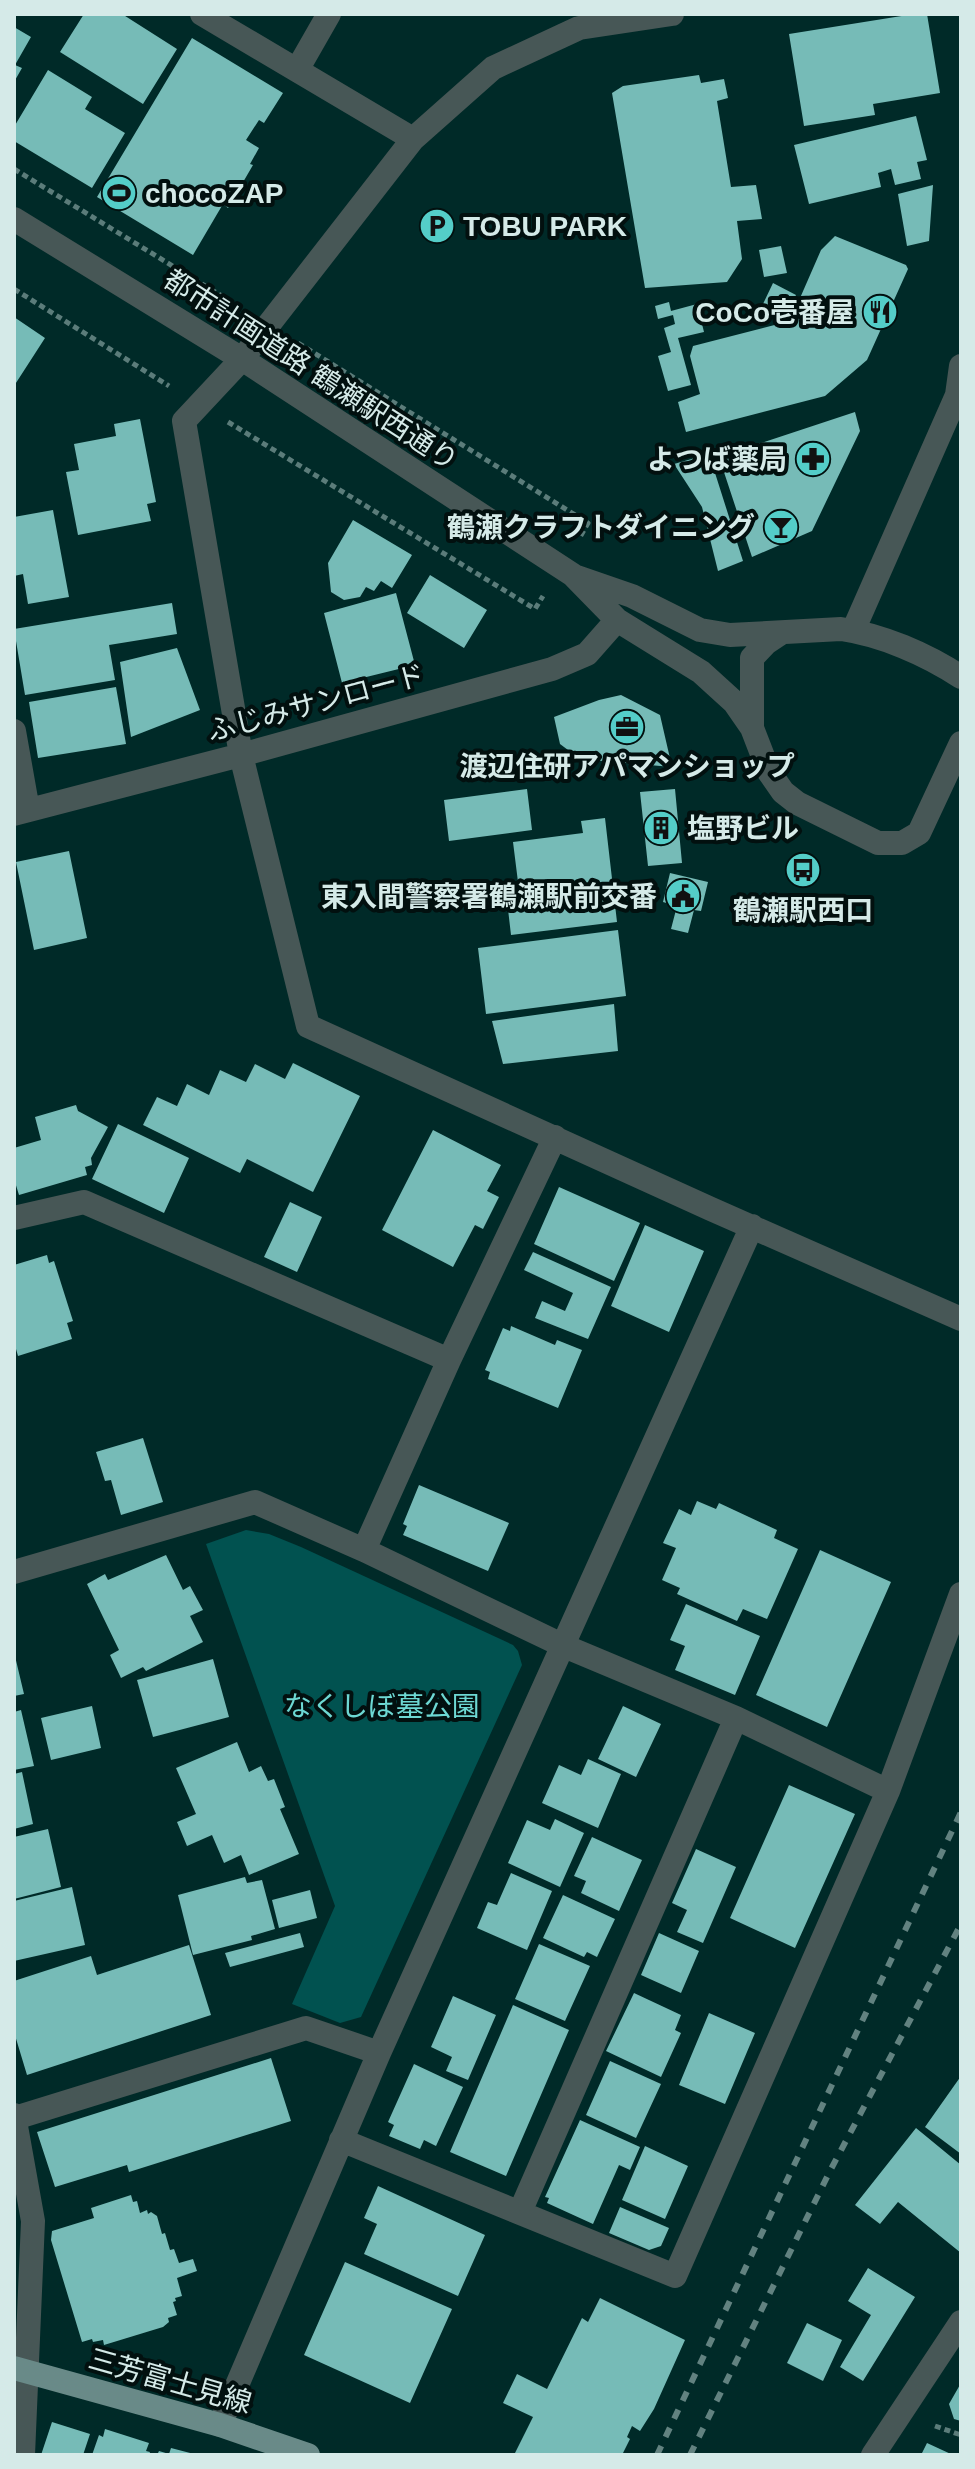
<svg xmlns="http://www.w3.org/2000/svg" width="975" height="2469" viewBox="0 0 975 2469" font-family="Arial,'Noto Sans JP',sans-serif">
<rect width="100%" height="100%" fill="#002a28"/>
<path fill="#015250" d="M246,1530l23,4 32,13 212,98 5,6 4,14 -161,352 -21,6 -48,-19 43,-98 -129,-362z"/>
<path fill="#76bbb7" d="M84,14h38l55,35 -34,55 -83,-52z
M914,14h13l13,79 -67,11 2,11 -71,11 -15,-92z
M14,27l17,10 -16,28 7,3 -8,14z
M192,38l91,55 -19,30 -5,-3 -13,20 13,8 -9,16 3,1 -25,43 -5,-4 -30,51 -96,-58z
M48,70l44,27 -7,12 40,24 -33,55 -78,-47v-14z
M699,75l2,8 23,-4 4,19 -11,3 14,86 25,-2 6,34 -25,2 5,38 -15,23 -82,6 -33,-195 11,-7z
M916,116l11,44 -10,2 4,17 -26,6 -4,-16 -13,4 3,14 -72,17 -15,-59z
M933,185l-4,56 -22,5 -9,-52z
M835,236l71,29 2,4 -41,91 -42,36 -139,36 -8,-30 22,-8 -10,-38 3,-10 97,-25 31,-71z
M781,246l6,27 -23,4 -5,-27z
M773,283l23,12 -10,21 -23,-12z
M669,302l2,9 26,-7 7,28 -26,6 13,47 -23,6 -10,-35 13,-4 -7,-24 11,-4 -2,-9 -15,4 -3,-13z
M14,317l31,21 -31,48z
M855,412l5,19 -48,100 -60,26 -33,-100z
M140,419l16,83 -9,2 4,17 -73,14 -12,-63 13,-2 -5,-26 42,-8 -2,-12z
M709,454l34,107 -25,10 -16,-64 -28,-43z
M53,510l16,87 -41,7 -5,-30 -9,2v-59z
M353,520l59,35 -20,33 -11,-7 -7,10 -8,-4 -6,10 -16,3 -13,-8 -3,-29z
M430,575l57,35 -23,38 -57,-35z
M396,593l19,72 -73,18 -18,-70z
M172,603l5,31 -68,11 6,35 -90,15 -11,-66z
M177,648l23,62 -69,27 -11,-75z
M116,687l10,57 -88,14 -9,-56z
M621,695l39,20 12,52 -92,-8 -20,-15 -6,-27 45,-17z
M527,789l5,41 -83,11 -5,-41z
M675,789l7,74 -34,3 -8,-74z
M605,818l12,104 -106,13 -5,-43 13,-2 -6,-48 70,-9 -2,-12z
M69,851l18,87 -53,12 -18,-88z
M670,873l38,9 -7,29 -7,-1 -6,23 -17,-4 6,-23 -14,-4z
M618,930l8,66 -140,18 -8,-66z
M614,1004l4,47 -115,13 -11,-43z
M293,1063l67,33 -47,96 -66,-33 -7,14 -97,-48 14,-28 20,9 10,-22 22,11 11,-25 26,12 9,-18 30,15z
M76,1105l2,6 30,16 -17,31 1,7 -7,2 2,8 -68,20 -5,-16v-31l27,-8 -6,-23z
M118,1124l71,34 -25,55 -72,-34z
M433,1130l68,35 -14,26 12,6 -16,32 -8,-4 -22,42 -71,-37z
M559,1187l81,36 -26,58 -80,-37z
M290,1202l32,15 -25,55 -33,-15z
M645,1225l59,26 -35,81 -58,-26z
M533,1252l78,35 -23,52 -53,-21 7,-17 23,10 8,-18 -49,-23z
M47,1255l2,8 5,-2 19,60 -6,2 5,16 -54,17 -4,-14v-77z
M511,1326l44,19 2,-5 25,10 -24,58 -70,-29 2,-7 -5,-2 18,-42 7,3z
M143,1438l20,64 -42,13 -10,-35 -6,1 -9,-29z
M419,1485l90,38 -21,48 -85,-36 4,-9 -4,-2z
M697,1501l19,8 3,-6 58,27 -3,8 24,11 -31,70 -24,-10 -6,12 -60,-27 3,-6 -18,-8 14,-32 -13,-5 16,-34 12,6z
M820,1550l71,32 -64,145 -71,-32z
M166,1555l17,35 7,-4 13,24 -13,6 13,26 -57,29 -3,-4 -22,11 -11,-23 9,-5 -32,-66 18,-10 3,6z
M686,1604l74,32 -25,59 -60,-25 10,-24 -15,-6z
M14,1652l10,42 -10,2z
M213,1659l16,58 -76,20 -16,-57z
M92,1706l9,42 -50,12 -10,-42z
M623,1706l38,18 -25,53 -38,-18z
M21,1710l13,56 -20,4v-58z
M237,1742l12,30 12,-6 7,15 6,-2 11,28 -5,2 19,45 -50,21 -8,-20 -17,8 -12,-28 -25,11 -10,-24 19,-8 -20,-46z
M588,1759l33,15 -23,54 -56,-25 17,-38 22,10z
M22,1772l11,52 -19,5v-55z
M789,1785l66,29 -60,134 -65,-30z
M555,1819l29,14 -24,54 -52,-24 19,-43 23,10z
M48,1829l13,58 -47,12v-62z
M592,1837l50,23 -23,51 -38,-18 5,-12 -12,-5z
M696,1849l40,18 -33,76 -26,-11 10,-22 -15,-7z
M511,1873l41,18 -25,59 -50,-22 11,-26 9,3z
M245,1877l2,6 15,-3 13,49 -24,7 1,4 -59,15 -15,-60z
M72,1887l13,58 -71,16v-60z
M310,1890l7,28 -38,10 -7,-28z
M563,1895l52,24 -18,38 -10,-5 -3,5 -41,-19z
M300,1933l4,14 -74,20 -5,-14z
M659,1933l40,18 -18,42 -40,-18z
M539,1944l51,22 -25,55 -50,-22z
M189,1945l22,70 -184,60 -13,-43v-51l77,-25 6,19z
M634,1993l47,22 -6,15 6,3 -20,44 -55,-26z
M453,1996l43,19 -28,65 -22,-9 6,-14 -21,-10z
M513,2005l56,25 -63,146 -56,-24z
M709,2013l46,20 -30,71 -46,-19z
M271,2058l20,63 -162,51 -2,-7 -72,22 -18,-55z
M610,2061l51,23 -25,54 -50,-23z
M414,2064l49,23 -27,59 -12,-6 -4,9 -31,-13 5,-11 -6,-3z
M961,2076v78l-36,-27z
M580,2120l60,27 -10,23 -11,-5 -26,59 -46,-21 2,-5 -4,-1z
M916,2128l45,37v88l-63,-51 -18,22 -25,-19z
M645,2146l43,20 -23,53 -43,-19z
M378,2186l107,49 -27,61 -94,-42 13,-30 -13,-6z
M131,2195l2,7 4,-1 3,12 7,-3 1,4 3,-2 6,4 5,18 3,-1 5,17 4,-1 5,14 14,-4 4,12 -20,7 5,18 -7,2 1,3 -3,1 4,13 -9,3 1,4 -6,5 -59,18 -1,-5 -10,2 -1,-3 -10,3 -31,-102 1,-9 42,-13 -3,-10z
M620,2207l49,21 -8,18 -12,4 -40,-17z
M345,2262l107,47 -42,94 -106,-48z
M868,2268l47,29 -52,84 -23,-14 31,-52 -23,-14z
M600,2298l85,42 -31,69 -14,22 -8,-5 -5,11 3,2 -8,16h-108l19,-38 -30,-14 14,-29 30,15 35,-71 6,4z
M807,2323l35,17 -19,41 -36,-18z
M961,2383v38l-7,-2 -5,-15z
M52,2422l38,12 -7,21h-42z
M105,2429l44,14 -3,8 4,1 -1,3h-57l7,-20 4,2z
M927,2443l26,12h-32z
M171,2448l23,6v1h-37l2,-4 10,3z"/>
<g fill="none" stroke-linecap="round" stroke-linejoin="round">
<path stroke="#5b7c7a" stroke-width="5" stroke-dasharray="6 4" stroke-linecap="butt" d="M14,169l224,137
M14,289l155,97
M298,343l290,180 -8,14
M228,422l307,187 8,-13
M935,2426l26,9"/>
<path stroke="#475756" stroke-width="24" d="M202,14l211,125
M672,14l-93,14 -86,40 -80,71 -171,220 -58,62 57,334 67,271 403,183 250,110
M297,70l32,-56
M14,219l228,140 331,216 44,45 84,52 33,30 18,26 17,44 14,20 14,11 81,40h24l17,-10 42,-90
M577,577l55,19 68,34 30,5 111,-6c41,6 85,25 120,48
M853,631l104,-236 4,-29
M752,728v-70l14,-15 15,-10
M14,731l14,79
M14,814l227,-59 311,-86 35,-15 30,-34
M14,1218l70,-16 365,158
M364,1550l85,-190 106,-223
M14,1572l241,-70 109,48 200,96 172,72 -216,494
M736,1718l152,73
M14,2115l19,106 -10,234
M15,2118l291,-90 73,25
M341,2140l334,136 213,-485 73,-197
M220,2425l159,-372 373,-827
M873,2455l88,-133"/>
<path stroke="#698a88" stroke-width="24" d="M14,2368l206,57 88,30"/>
<path stroke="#628280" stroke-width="6" stroke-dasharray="10 10" stroke-linecap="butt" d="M657,2455l304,-643
M690,2455l140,-284 131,-247"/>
</g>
<defs>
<symbol id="stadium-disc" viewBox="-11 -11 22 22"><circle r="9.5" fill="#54cdc8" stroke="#02100f"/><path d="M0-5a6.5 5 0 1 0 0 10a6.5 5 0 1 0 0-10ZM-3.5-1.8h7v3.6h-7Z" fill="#111"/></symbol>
<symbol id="parking-disc" viewBox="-11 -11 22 22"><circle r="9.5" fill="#54cdc8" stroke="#02100f"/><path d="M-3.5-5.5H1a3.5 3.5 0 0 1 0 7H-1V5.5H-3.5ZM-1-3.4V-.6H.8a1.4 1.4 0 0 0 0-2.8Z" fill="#111"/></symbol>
<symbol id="restaurant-disc" viewBox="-11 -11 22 22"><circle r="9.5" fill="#54cdc8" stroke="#02100f"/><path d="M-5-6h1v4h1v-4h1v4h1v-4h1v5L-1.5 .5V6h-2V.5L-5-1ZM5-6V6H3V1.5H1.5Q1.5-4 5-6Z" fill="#111"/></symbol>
<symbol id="pharmacy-disc" viewBox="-11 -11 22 22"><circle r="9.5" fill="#54cdc8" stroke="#02100f"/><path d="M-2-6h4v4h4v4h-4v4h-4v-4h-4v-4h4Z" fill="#111"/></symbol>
<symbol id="bar-disc" viewBox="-11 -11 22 22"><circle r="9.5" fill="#54cdc8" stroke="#02100f"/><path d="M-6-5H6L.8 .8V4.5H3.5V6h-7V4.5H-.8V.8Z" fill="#111"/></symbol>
<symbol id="office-disc" viewBox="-11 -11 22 22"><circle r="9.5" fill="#54cdc8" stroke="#02100f"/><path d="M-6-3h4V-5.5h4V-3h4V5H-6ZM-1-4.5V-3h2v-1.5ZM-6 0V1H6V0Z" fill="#111"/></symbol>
<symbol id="building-disc" viewBox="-11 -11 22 22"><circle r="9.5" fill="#54cdc8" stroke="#02100f"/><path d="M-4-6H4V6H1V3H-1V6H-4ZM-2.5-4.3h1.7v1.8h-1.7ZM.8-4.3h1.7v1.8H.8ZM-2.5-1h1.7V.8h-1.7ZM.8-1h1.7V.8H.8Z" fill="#111"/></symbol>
<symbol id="bus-disc" viewBox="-11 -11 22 22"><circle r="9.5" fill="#54cdc8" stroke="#02100f"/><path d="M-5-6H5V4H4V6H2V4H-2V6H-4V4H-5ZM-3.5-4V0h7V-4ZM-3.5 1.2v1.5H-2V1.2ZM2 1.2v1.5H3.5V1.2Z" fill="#111"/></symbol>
<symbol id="civic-disc" viewBox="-11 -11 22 22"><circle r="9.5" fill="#54cdc8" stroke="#02100f"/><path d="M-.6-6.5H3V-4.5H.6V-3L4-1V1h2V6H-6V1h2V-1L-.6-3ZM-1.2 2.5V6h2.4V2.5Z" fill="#111"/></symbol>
</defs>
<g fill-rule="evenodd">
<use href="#stadium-disc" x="99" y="173" width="40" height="40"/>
<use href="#parking-disc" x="417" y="206" width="40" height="40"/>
<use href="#restaurant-disc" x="860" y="292" width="40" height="40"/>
<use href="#pharmacy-disc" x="793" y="439" width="40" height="40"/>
<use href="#bar-disc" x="761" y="507" width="40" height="40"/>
<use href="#office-disc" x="607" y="707" width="40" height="40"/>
<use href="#building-disc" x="641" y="808" width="40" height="40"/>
<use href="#bus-disc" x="783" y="850" width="40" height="40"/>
<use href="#civic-disc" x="663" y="876" width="40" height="40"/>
</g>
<g text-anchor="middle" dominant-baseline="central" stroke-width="8" stroke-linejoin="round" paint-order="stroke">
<g font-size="28" font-weight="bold" fill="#d5eae8" stroke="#02100f" text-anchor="end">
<text x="145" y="193" text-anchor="start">chocoZAP</text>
<text x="463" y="226" text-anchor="start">TOBU PARK</text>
<text x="854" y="312">CoCo壱番屋</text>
<text x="787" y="459">よつば薬局</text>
<text x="755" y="527">鶴瀬クラフトダイニング</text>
<text x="627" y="766" text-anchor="middle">渡辺住研アパマンショップ</text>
<text x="687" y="828" text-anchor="start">塩野ビル</text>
<text x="657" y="896">東入間警察署鶴瀬駅前交番</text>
<text x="803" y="910" text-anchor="middle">鶴瀬駅西口</text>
</g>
<g font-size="28" fill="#d5eae8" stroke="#02100f">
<text transform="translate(311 370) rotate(33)">都市計画道路 鶴瀬駅西通り</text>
<text transform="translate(316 703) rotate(-15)">ふじみサンロード</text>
<text transform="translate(170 2381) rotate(16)">三芳富士見線</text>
</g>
<g font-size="28" fill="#6dd8d3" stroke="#02100f">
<text x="382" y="1706">なくしぼ墓公園</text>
</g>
</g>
<rect width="975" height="2469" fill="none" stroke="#d5eae8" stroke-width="32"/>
</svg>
